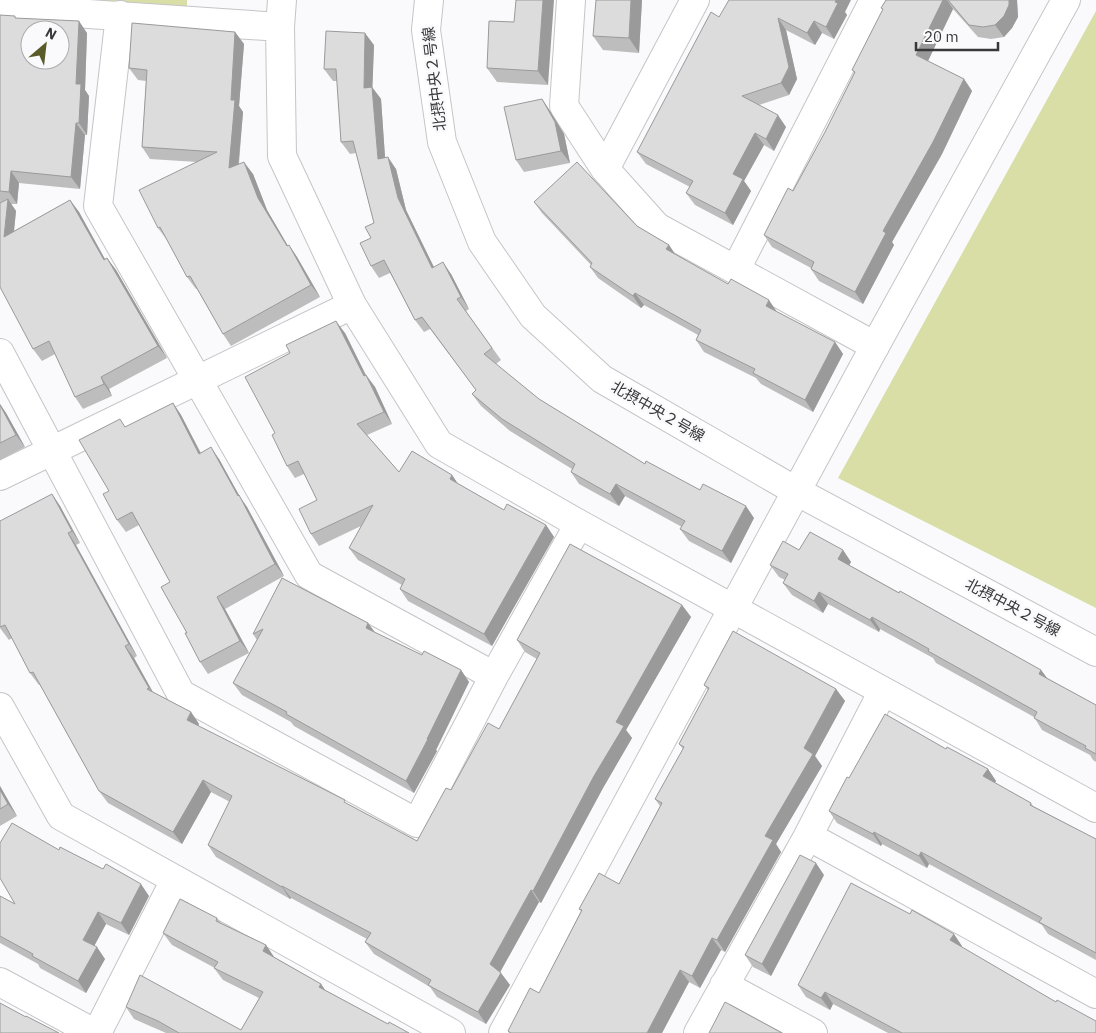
<svg xmlns="http://www.w3.org/2000/svg" width="1096" height="1033" viewBox="0 0 1096 1033" font-family="'IBM Plex Sans','Noto Sans JP',sans-serif">
<rect width="100%" height="100%" fill="#fafafc"/>
<path fill="#d9dea6" d="M37,0h150v10z
M1096,11v597l-258,-130z"/>
<g fill="none" stroke-linecap="round" stroke-linejoin="round">
<defs>
<path id="minor" d="M282,0l-2,27 2,129 70,149 87,139 140,80 517,284
M571,0l-7,106 41,63 52,58 218,119
M0,8l280,19
M120,15l-22,191 211,369 185,101
M605,169l90,-169
M736,269l138,-269
M0,353l181,341 236,129 77,-147 85,-152
M0,476l352,-171
M808,836l288,158
M0,982l94,51
M724,985l89,48
M97,1033l78,-153
M698,1033l110,-197 75,-145"/>
<path id="tertiary" d="M429,0l-3,30 16,112 40,100 51,74 69,63 194,112 300,161
M0,707l61,109 390,217
M503,1033l372,-687 191,-346"/>
</defs>
<use href="#minor" stroke="#c5c5c7" stroke-width="30"/>
<use href="#tertiary" stroke="#c5c5c7" stroke-width="30"/>
<use href="#minor" stroke="#fff" stroke-width="28"/>
<use href="#tertiary" stroke="#fff" stroke-width="28"/>
</g>
<path fill="#bebdbd" d="M642,0l-3,53 -36,-3 -10,-14z
M886,0h131l1,17 -6,11 -8,9 -13,2 -13,-2 -25,-28 -25,52 36,18 8,12 -30,63 -50,88 2,3 -31,59 -44,-23 -8,-12v-1l-39,-21 -8,-12 29,-44 32,-59 29,-59 -2,-3 31,-60 -2,-2z
M845,12l2,3 -13,24 -12,-6 -7,12 -29,-15 11,49 -8,16 -30,10 27,22 -12,24 -10,-6 -20,36 7,10 -18,34 -38,-20 -9,-12 4,-6 -44,-23 -9,-12 82,-135z
M0,15l87,18 -2,57 4,6 -2,39h-2l-5,54 -61,-6 -2,21h-6l5,7 -2,20 56,-31 9,12 26,47 2,-1 9,12 51,88 -58,31 3,7 -29,13 -8,-12 -20,-43 -13,7 -9,-12 -32,-146h-1z
M514,22l34,63 -51,-3 -10,-14z
M235,32l9,12 -5,62 4,6 -4,52 14,10 14,36 21,36 1,-1 8,12 23,40 -89,49 -8,-12 -26,-45h-1l-9,-12 -20,-37 -9,-12 39,-66 -47,-3 -8,-12 4,-66 -8,-1 -9,-12z
M374,45l-2,42 9,12 4,59 11,11 10,41 28,57 17,7 18,35 -3,2 35,49 -5,4 43,35 106,65 55,26 54,28 -23,45 -42,-22 -9,-12 2,-2 -57,-31 -6,10 -40,-22 -8,-12 1,-3 -62,-38 -29,-25 -9,-12 4,-4 -46,-61 -6,3 -9,-12 -25,-47 -11,5 -8,-12v-28l3,-15 -18,-70 -6,1 -9,-12 -4,-61h-4l-9,-12z
M542,99l8,12 14,23 6,29 -46,9 -8,-12z
M534,202l103,24 32,19 6,9 102,58 58,30 8,12 -30,58 -52,-28 -5,-6 -52,-26 -8,-12 2,-5 -54,-30 -3,3 -43,-30 -8,-11 1,-2 -49,-52z
M345,333l21,42 9,12 17,37 -25,11 32,37 53,3 6,9 46,26 42,15 8,12 -62,109 -84,-45 -8,-12 2,-4 -44,-25 -9,-12 12,-22 -42,20 -8,-12 6,-34 -13,-26 -9,4 -8,-12z
M173,403l8,12 20,38 18,6 21,38 7,10 37,69 -59,33 24,44 -41,21 -8,-12 -13,-29 -17,-51 -31,-57 -13,7 -9,-12 -8,-29 17,-64z
M0,404l6,9 19,34 -25,13z
M52,494l8,12 20,37 -4,2 61,111 -3,2 19,34 38,20 8,12 -1,2 219,115 34,-51 48,-61 38,-70 -12,-7 -8,-12 165,-35 9,12 -65,113 6,8 -29,50 -62,115 -2,-1 -39,70 10,13 -24,39 -49,-27 -7,-10 -56,-33 -9,-12 2,-3 -76,-41 -1,1 -74,-42 -8,-12 22,-43 -19,-10 -29,52 -74,-41 -9,-12 -59,-106h-1l-9,-12 -18,-35 -3,2 -9,-12z
M799,550h44l8,12 -2,3 192,105 6,8 49,27v57l-3,-2 -3,-5 -48,-25 -8,-13 -98,-54 -3,-5 -53,-29 -1,3 -51,-28 -5,9 -31,-18 -9,-12 2,-3 -6,-3 -9,-12z
M282,578l86,45 7,10 47,22 39,15 8,12 -33,68 1,1 -23,42 -120,-67 -3,-4 -49,-27 -9,-12 24,-43 -4,-6z
M704,685l132,4 9,12 -30,55 7,10 -46,78 5,8 -56,100 -4,-2 -21,38 -11,-6 -27,51h-153l-1,-2 31,-38 42,-82 -2,-2 40,-25 41,-78 -5,-7 28,-50 -4,-5 29,-54z
M946,749l42,20 8,12 -1,2 36,20 2,3 63,33v121l-48,-26 -6,-9 -113,-61 -2,4 -45,-24 -1,2 -44,-23 -8,-12 20,-33z
M0,786l17,30 -17,10z
M59,850l90,46 -20,39 -23,-11 -12,22 11,13 -19,34 -46,-25 -2,-4 -38,-21v-47l15,8z
M824,875l-53,101 -18,-9 -8,-12z
M217,918l4,5 45,22 8,12 47,27 4,6 63,34 21,9h-243l-32,-14 -8,-12 115,23 18,-32 -36,-18 -9,-12h1l-43,-23 -9,-12z
M962,946v1l134,86h-208l-55,-29 -3,6 -24,-13 -8,-12z"/>
<path fill="#9b9a9a" d="M543,0h11l-6,85 -10,-14z
M631,0h11l-3,53 -10,-15z
M836,0h15l-6,12 2,3 -13,24 -8,-12z
M943,0h4l6,9 -28,58 -9,-12z
M1009,0h8l1,17 -6,11 -8,9 -9,-12z
M778,18l8,12 11,49 -8,16 -8,-12z
M79,21l8,12 -2,57 4,6 -2,39 -8,-12 -3,-39z
M814,21l8,12 -7,12 -8,-12z
M235,32l9,12 -5,62 4,6 -6,68 -8,-12 2,-68z
M365,33l9,12 -2,55 -8,-12z
M964,79l8,12 -30,63 -50,88 2,3 -31,59 -8,-12 28,-61z
M372,87l9,12 5,72 -8,-12z
M542,99l8,12 14,23 6,29 -9,-12z
M778,115l8,12 -12,24 -8,-12z
M76,123l9,12 -5,54 -9,-12z
M755,133l9,12 -20,36 7,10 -18,34 -8,-12 8,-39z
M388,157l8,12 10,41 34,70 -8,-12 -34,-70z
M244,162l9,12 14,36 28,48 -8,-12 -29,-48z
M11,171l8,12 -2,21 -8,-12z
M8,199l8,12 -4,38 -8,-12z
M70,200l9,12 33,60 -8,-12z
M289,245l8,12 23,40 -9,-12z
M669,245l8,12 -11,-8z
M107,258l9,12 51,88 -9,-12z
M443,262l8,12 18,35 -8,-12z
M635,293l9,12 -3,3 -8,-12z
M769,300l8,12 -11,-6z
M336,321l9,12 27,55 -8,-12z
M835,342l8,12 -30,58 -8,-12z
M366,375l9,12 17,37 -8,-12z
M101,377l8,12 3,7 -8,-12z
M173,403l8,12 26,51 -8,-12z
M0,404l6,9 19,34 -9,-12 -16,-28z
M211,447l8,12 21,38 7,10 37,69 -9,-12z
M452,475l8,12 -10,-8z
M616,484l9,12 -6,10 -9,-12z
M52,494l8,12 20,37 -8,-12z
M746,506l8,12 -23,45 -9,-12z
M546,525l8,12 -62,109 -8,-12z
M68,533l8,12 61,111 -8,-12z
M843,550l8,12 -5,9 -8,-12z
M819,592l9,12 -5,9 -9,-12z
M217,597l8,12 24,44 -9,-12z
M682,605l9,12 -65,113 6,8 -29,50 -62,115 -8,-12 83,-169z
M872,617l8,12 -1,3 -9,-12z
M368,623l9,12 -11,-7z
M125,646l9,12 23,42 -8,-12z
M461,670l8,12 -33,68 1,1 -23,42 -8,-12z
M1041,670l9,12 -11,-8z
M836,689l9,12 -30,55 7,10 -46,78 5,8 -56,100 -8,-12 48,-104 39,-88z
M191,712l8,12 -4,8 -8,-12z
M988,769l8,12 -4,7 -9,-12z
M203,780l8,12 -29,52 -9,-12z
M0,786l17,30 -9,-12 -8,-14z
M874,832l8,12 -1,2 -8,-12z
M921,852l8,12 -2,4 -8,-12z
M816,863l8,12 -53,101 -9,-12z
M141,884l8,12 -20,39 -8,-12z
M282,886l9,12 -1,1 -8,-12z
M531,890l8,12 -41,74 -8,-12z
M98,912l8,12 -15,28 -8,-12z
M954,934l8,12 -3,6 -9,-12z
M712,938l9,12 -21,38 -8,-12z
M266,945l8,12 -3,6 -8,-12z
M97,947l8,12 -19,34 -8,-12z
M680,970l9,12 -27,51h-15z
M501,973l9,12 -24,39 -8,-12z
M321,984l8,12 -10,-9z
M825,992l8,12 -3,6 -9,-12z"/>
<path fill="#dddcdc" stroke="#9b9a9a" fill-rule="evenodd" d="M516,0h27l-5,71 -51,-3 2,-47 25,1z
M596,0h35l-2,38 -36,-2z
M729,0h107l-1,2 3,1 -12,24 -12,-6 -7,12 -29,-15 11,49 -8,16 -39,13 36,19 -12,24 -11,-6 -22,41 10,5 -18,34 -39,-20 7,-12 -56,-29 74,-140 8,5z
M886,0h57l-27,55 48,24 -31,63 -50,89 3,2 -31,59 -44,-23 3,-7 -50,-27 24,-47 5,3 32,-59 30,-60 -3,-2 31,-61 -2,-1z
M948,0h61v5l-5,11 -9,9 -12,2 -14,-2z
M0,15l15,1v2l64,3 -3,63h5l-2,39h-3l-5,54 -60,-6 -2,21 -9,-1zM30,30h30v30h-30z
M132,23l103,9 -4,68h4l-6,68 15,-6 14,36 29,48 2,-1 22,40 -88,49 -33,-58 -3,1 -27,-50 -2,1 -19,-38 78,-38 -75,-5 5,-77 -18,-2z
M326,31l39,2 -1,55 8,-1 6,72 10,-2 10,41 34,70 11,-6 18,35 -4,2 35,49 -8,6 55,45 106,65 1,-3 54,29 3,-6 43,22 -24,45 -42,-22 5,-8 -69,-37 -6,10 -39,-22 4,-8 -73,-45 -30,-25 4,-4 -54,-73 -7,3 -31,-60 -13,6 -11,-23 11,-5 -6,-11 9,-4 -21,-82 -12,1 -5,-73h-12z
M542,99l13,23 6,29 -45,9 -12,-53z
M577,162l60,64 32,19 -3,4 62,35 3,-5 38,21 -3,6 69,36 -30,58 -52,-27 2,-4 -59,-29 5,-10 -66,-37 -2,3 -43,-29 2,-4 -58,-61z
M8,199l-4,38 66,-37 34,60 3,-2 51,88 -57,31 3,7 -29,13 -26,-56 -16,8 -33,-62v-84z
M336,321l28,55 2,-1 18,37 -27,12 42,48 13,-21 40,24 -2,4 54,31 3,-6 39,21 -62,109 -84,-45 5,-10 -56,-31 24,-43 -62,29 -12,-25 18,-9 -19,-39 -11,5 -15,-31 3,-2 -30,-56 45,-24 -4,-8z
M173,403l26,51 12,-7 27,49 1,-1 36,69 -58,33 23,44 -40,21 -15,-29h2l-26,-46 9,-5 -38,-70 -15,8 -14,-26 6,-3 -30,-51 41,-21 5,8z
M0,405l16,30 -16,8z
M52,494l20,37 -4,2 61,111 -4,2 24,42 -2,1 44,23 -4,8 158,80 -1,2 73,39 29,-53 5,2 37,-67 11,6 41,-76 -23,-13 53,-96 112,61 -66,117 8,4 -30,50 -61,115 -2,-1 -41,74 11,9 -23,39 -50,-27 3,-5 -66,-38 6,-9 -89,-47v1l-74,-42 24,-49 -29,-16 -30,52 -74,-41 -66,-119 -3,1 -25,-48 -5,2v-106z
M810,532l33,18 -5,9 61,34 1,-2 141,79 -2,4 57,31v49l-11,-6 1,-2 -52,-28 3,-6 -109,-61 1,-2 -57,-32 -2,3 -51,-28 -5,9 -31,-18 5,-9 -18,-9 13,-24 16,9z
M282,578l86,45 -2,5 56,27 2,-4 37,19 -34,69h1l-22,42 -120,-67 1,-2 -54,-29 30,-54 -10,5z
M733,631l103,58 -32,59 9,6 -48,82 8,4 -56,100 -5,-2 -20,38 -12,-6 -33,63h-136l-3,-2 22,-43 9,5 43,-83 -3,-1 20,-36 20,11 43,-81 -7,-4 29,-52 -5,-3 30,-56 -5,-3z
M885,714l61,35 1,-2 41,22 -5,7 48,27 -1,2 66,34v114l-57,-31 3,-4 -121,-66 -2,4 -45,-24 -1,2 -44,-23 18,-34 2,1z
M0,790l8,14 -8,5z
M12,823l47,27 1,-3 43,22 3,-5 35,20 -20,39 -23,-11 -15,28 14,7 -19,34 -46,-25 1,-2 -33,-18v-40l15,8 -15,-26v-35z
M800,855l16,8 -54,101 -17,-9z
M851,883l59,31 2,-4 42,24 -4,6 106,62 1,-2 39,21v12h-194l-77,-41 -4,6 -23,-13z
M180,899l37,19 -1,3 50,24 -3,6 58,33 -2,3 69,37 1,-2 20,11h-230l-21,-12 -32,-14 14,-32 101,55 22,-38 -49,-24 4,-6 -55,-29z
M725,1002l57,31h-73z
M0,1003l26,14v-1l33,17h-59z"/>
<g text-anchor="middle" dominant-baseline="central" stroke-width="5" stroke-linejoin="round" paint-order="stroke">
<g font-size="15" fill="#383839" stroke="#fafafc">
<text transform="translate(434 79) rotate(-97)">北摂中央２号線</text>
<text transform="translate(658 411) rotate(30)">北摂中央２号線</text>
<text transform="translate(1013 607) rotate(28)">北摂中央２号線</text>
</g>
</g>
<g transform="translate(45 45) rotate(28)"><circle r="24" fill="#fafafc" stroke="#acacae"/>
<path d="M0-4L9 19L0 12L-9 19Z" fill="#5a5b28"/>
<text y="-8" font-size="14" font-weight="bold" text-anchor="middle" fill="#383839">N</text>
</g>
<path d="M916 42v8h82v-8" fill="none" stroke="#383839" stroke-width="2.5"/>
<text x="924" y="42" font-size="15" fill="#383839" stroke="#fafafc" stroke-width="4" paint-order="stroke">20 m</text>
</svg>
